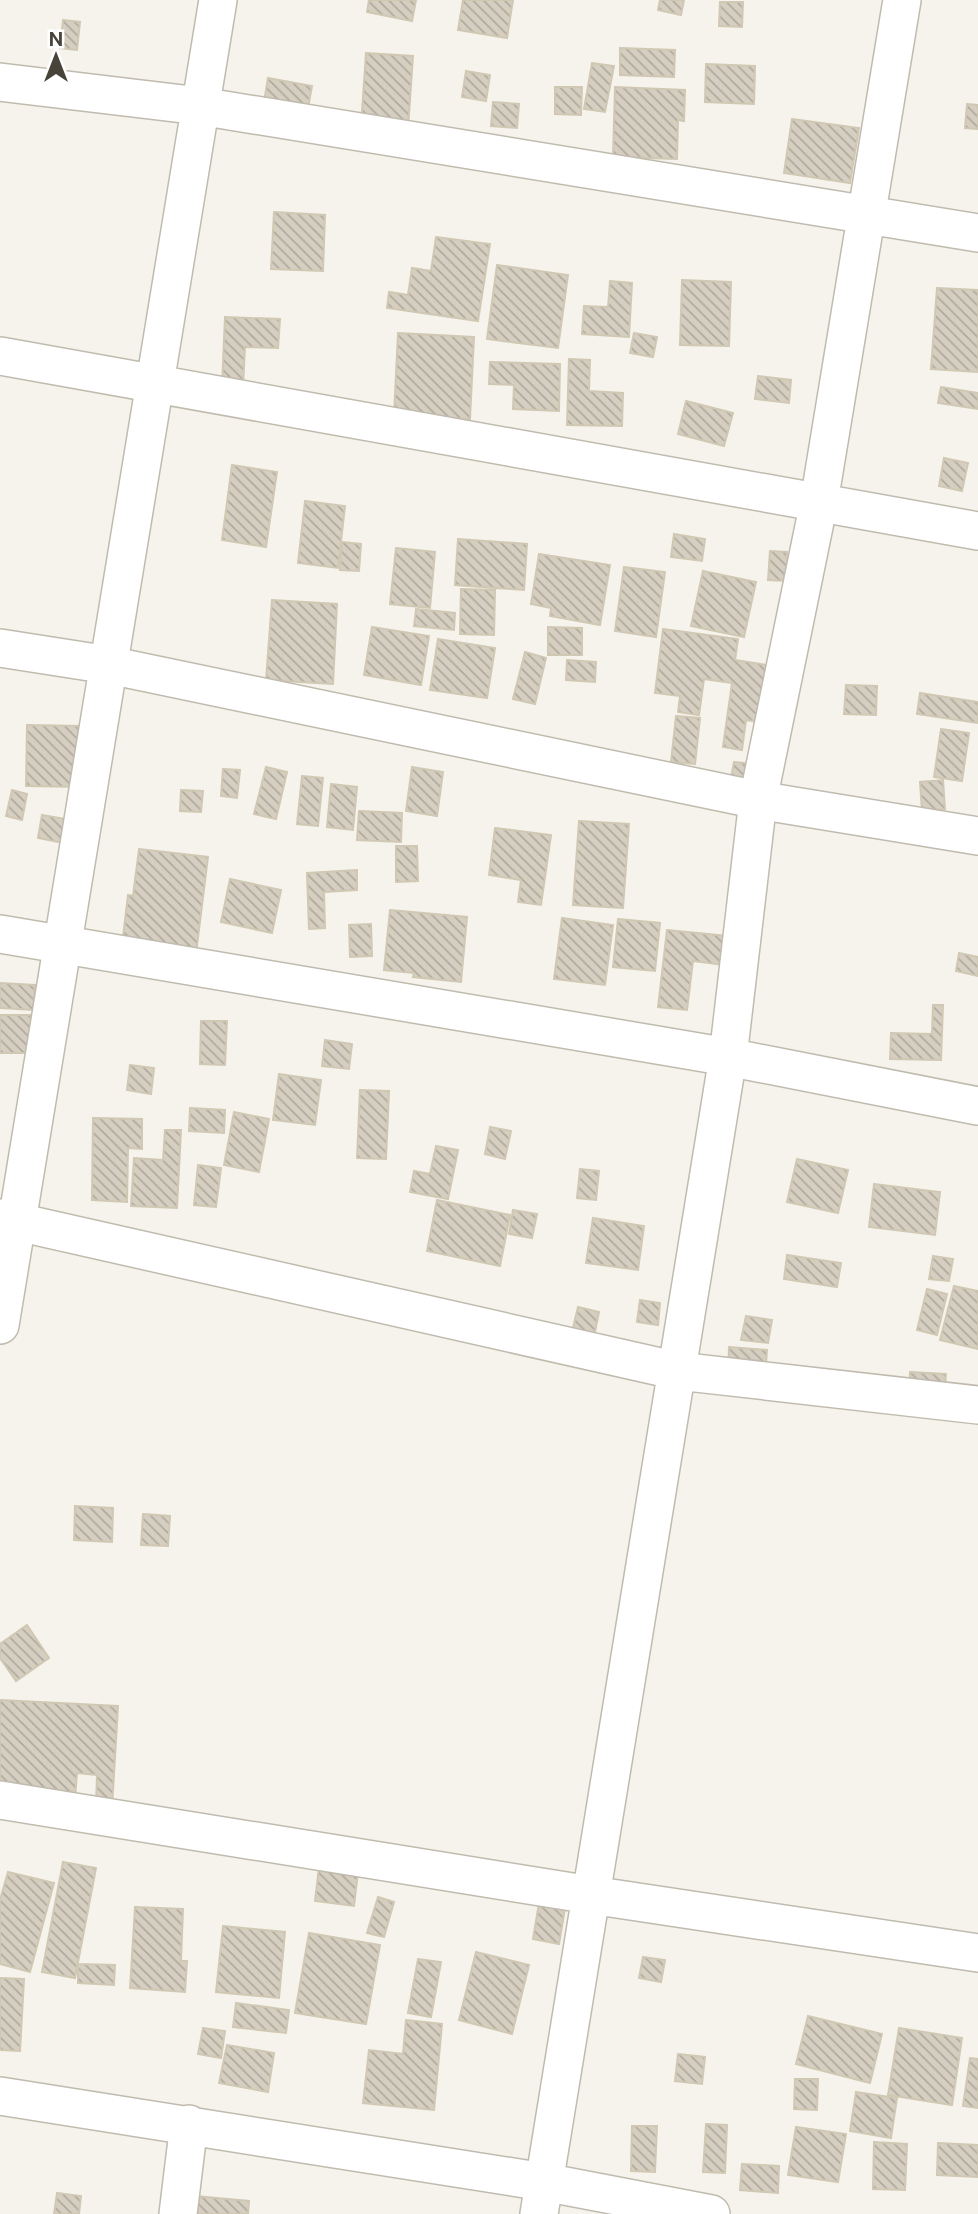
<svg xmlns="http://www.w3.org/2000/svg" width="978" height="2214" viewBox="0 0 978 2214" font-family="'Public Sans',sans-serif">
<defs>
<pattern id="building-back-hatch" width="6" height="6" patternUnits="userSpaceOnUse" patternTransform="scale(1.75)"><rect width="6" height="6" fill="#d6cfc1"/><path d="M-1 5l2 2M0 0l6 6M5-1l2 2" fill="none" stroke="#b0aa9e"/></pattern>
</defs>
<rect width="100%" height="100%" fill="#f5f3eb"/>
<path fill="url(#building-back-hatch)" stroke="#d1c8b4" stroke-width="2" d="M369,0h47l-4,21 -45,-9z
M463,0h50l-6,38 -49,-8z
M660,0h24l-3,15 -23,-5z
M720,2h23l-1,25 -23,-1z
M63,20l17,2 -3,28 -17,-2z
M620,48l55,2 -1,27 -54,-2z
M366,53l47,3 -5,73 -47,-3z
M592,63l22,3 -9,46 -21,-3z
M706,64l49,2 -1,38 -49,-2z
M466,71l24,4 -4,26 -24,-4z
M268,78l44,8 -4,22 -48,18z
M555,87h27l-1,28 -26,-1z
M615,87l70,3 -1,31 -6,-1 -1,39 -64,-2z
M493,102l26,2 -2,24 -26,-2z
M967,104l11,1v24l-13,-1z
M792,119l67,9 -9,55 -66,-10z
M274,212l51,3 -2,56 -52,-2z
M436,237l54,7 -12,77 -91,-13 2,-16 19,3 4,-27 19,3z
M497,265l71,10 -10,73 -71,-9z
M682,280l49,2 -2,64 -49,-1z
M610,281l22,2 -3,54 -47,-3 2,-28 24,1z
M937,288l41,2v82l-47,-3z
M225,317l55,2 -2,29 -33,-1 -2,39 -21,-1z
M398,333l76,4 -4,82 -76,-3z
M634,333l23,4 -4,20 -23,-4z
M569,359l21,1 -1,31 34,2 -1,33 -55,-1z
M490,362l70,2 -1,47 -46,-2 1,-24 -25,-1z
M758,376l33,4 -2,23 -34,-4z
M941,387l37,6v16l-40,-6z
M686,401l47,12 -9,33 -46,-12z
M944,458l24,5 -6,28 -23,-5z
M232,465l45,7 -11,75 -44,-7z
M305,501l40,5 -7,62 -40,-5z
M674,534l31,5 -3,22 -31,-4z
M458,539l69,5 -3,46 -69,-5z
M342,542l19,2 -2,27 -19,-1z
M396,548l39,4 -5,56 -40,-4z
M770,551l17,1 -1,29 -18,-1z
M539,554l71,11 -10,60 -50,-9 1,-8 -20,-4z
M624,567l41,5 -9,65 -41,-6z
M703,571l53,11 -12,55 -53,-11z
M461,589l34,1 -1,45 -34,-1z
M272,600l65,4 -4,80 -67,-4z
M416,609l39,4 -1,17 -40,-4z
M372,627l57,9 -8,49 -57,-10z
M548,627l34,1v27h-34z
M663,629l75,10 -3,21 32,5 -8,57 -13,-2 -4,30 -19,-3 9,-64 -28,-4 -5,36 -21,-3 2,-16 -25,-3z
M438,639l57,9 -8,50 -57,-8z
M525,652l21,6 -11,46 -22,-5z
M567,660l29,2 -1,20 -29,-2z
M846,685l31,1 -1,29 -32,-1z
M920,693l58,9v21l-61,-9z
M676,716l24,2 -5,46 -24,-2z
M27,725l54,1 -1,61 -54,-1z
M941,729l28,4 -7,48 -28,-4z
M734,762l19,2 -5,28 -19,-3z
M266,767l21,5 -11,47 -22,-5z
M412,767l31,5 -6,44 -31,-5z
M223,769l17,1 -3,28 -16,-2z
M302,776l21,2 -5,48 -21,-2z
M943,780l2,29 -23,2 -2,-29z
M331,784l26,3 -4,43 -26,-3z
M12,790l15,4 -5,26 -16,-4z
M181,790l22,1 -2,21 -21,-1z
M359,811l43,2 -1,29 -44,-2z
M42,815l41,7 -4,24 -41,-8z
M579,821l50,3 -6,84 -50,-3z
M495,828l56,7 -10,70 -23,-3 3,-22 -32,-5z
M396,846h21l1,35 -22,1z
M139,849l69,8 -13,105 -74,-8 7,-59 5,1z
M357,870v20l-33,2 1,36 -16,1 -2,-56z
M230,879l51,11 -9,43 -51,-11z
M390,910l77,7 -6,65 -48,-5 1,-4 -30,-3z
M562,918l51,7 -8,60 -51,-6z
M618,919l42,4 -5,48 -42,-4z
M371,924l1,32 -22,1 -1,-32z
M667,930l60,6 -3,29 -31,-4 -6,49 -29,-3z
M959,953l19,4v19l-22,-5z
M0,983l35,2 -2,25 -33,-2z
M933,1005h10l-2,55 -51,-1 1,-26 41,1z
M0,1015h31v38h-31z
M201,1021h26l-2,44 -25,-1z
M325,1040l27,4 -3,25 -27,-3z
M130,1065l24,3 -3,26 -24,-4z
M279,1074l42,6 -6,45 -42,-5z
M360,1090l29,1 -3,68 -29,-1z
M190,1108l35,2 -1,23 -35,-2z
M234,1112l35,7 -10,53 -35,-7z
M93,1118l49,1v30l-14,-1 -1,54 -35,-2z
M490,1127l21,4 -6,28 -20,-5z
M165,1130h16l-4,78 -46,-2 3,-48 29,2z
M436,1146l22,4 -10,49 -38,-7 4,-21 16,3z
M797,1159l51,11 -10,43 -51,-11z
M198,1165l23,3 -5,39 -22,-2z
M580,1169l19,2 -3,29 -19,-2z
M874,1184l66,8 -5,43 -66,-8z
M437,1200l73,15 -10,51 -73,-15z
M513,1210l24,4 -5,24 -23,-4z
M593,1218l51,8 -6,44 -52,-7z
M787,1255l54,8 -4,24 -53,-8z
M933,1256l20,3 -4,22 -20,-2z
M954,1286l24,5v58l-38,-9z
M927,1289l20,5 -10,41 -20,-5z
M640,1300l20,3 -2,22 -21,-3z
M578,1307l21,5 -5,25 -22,-5z
M746,1316l26,4 -4,23 -27,-3z
M729,1347l38,3 -2,28 -37,-2z
M910,1372l36,2 -2,23 -35,-2z
M75,1506l38,2 -1,34 -38,-2z
M143,1514l27,2 -2,30 -27,-1z
M27,1625l22,33 -33,23 -16,-23v-14z
M0,1700l118,6 -6,102 -16,-2 1,-31 -20,-2 -2,26 -75,-7z
M63,1862l33,6 -21,110 -33,-6z
M319,1867l39,5 -4,34 -39,-5z
M8,1872l46,11 -24,89 -30,-8v-64z
M378,1897l16,5 -10,35 -17,-4z
M539,1903l26,5 -6,36 -26,-5z
M135,1907l48,2 -2,52h6l-2,31 -55,-4z
M223,1926l62,6 -6,66 -63,-6z
M309,1933l71,12 -14,79 -71,-11z
M476,1952l53,13 -17,69 -53,-14z
M643,1957l22,3 -4,22 -22,-4z
M418,1959l23,3 -10,55 -23,-4z
M78,1964l37,1 -1,20 -36,-2z
M0,1978l24,1 -4,72 -20,-1z
M236,2003l53,7 -3,23 -53,-6z
M808,2016l74,18 -12,49 -74,-19z
M406,2020l36,4 -8,86 -71,-7 6,-53 34,4z
M203,2028l22,3 -4,27 -23,-4z
M899,2028l63,10 -10,67 -64,-10z
M227,2045l47,8 -6,39 -49,-9z
M678,2054l27,3 -3,27 -27,-3z
M970,2058l8,1v49l-15,-2z
M795,2079h23l-1,31 -23,-1z
M856,2092l41,6 -6,40 -41,-7z
M706,2124l21,1 -2,48 -22,-1z
M632,2126h25l-2,46 -24,-1z
M796,2127l50,7 -8,48 -50,-7z
M874,2142l33,2 -2,46 -32,-1z
M938,2143l40,2v32l-41,-2z
M742,2164l37,2 -1,27 -38,-3z
M57,2193l24,3 -2,18h-25z
M184,2195l65,6 -1,13h-65z"/>
<g fill="none" stroke-linecap="round" stroke-linejoin="round">
<defs>
<path id="minor" d="M0,82l200,24 778,127
M0,356l978,175
M0,648l109,17 649,135 220,36
M0,934l728,123 250,49
M0,1218l678,153 300,34
M0,1325l218,-1325
M0,1800l591,95 387,58
M0,2096l544,86 167,32
M178,2214l11,-90
M539,2214l189,-1157 30,-257 61,-298 83,-502"/>
</defs>
<use href="#minor" stroke="#c0bbae" stroke-width="40"/>
<use href="#minor" stroke="#fff" stroke-width="37"/>
</g>
<g transform="translate(56 56)" stroke="#ffffff" stroke-width="5" paint-order="stroke">
<path d="M0-5L12 26L0 18L-12 26Z" fill="#494439"/>
<text y="-10" font-size="19" font-weight="bold" text-anchor="middle" fill="#494439">N</text>
</g>
</svg>
